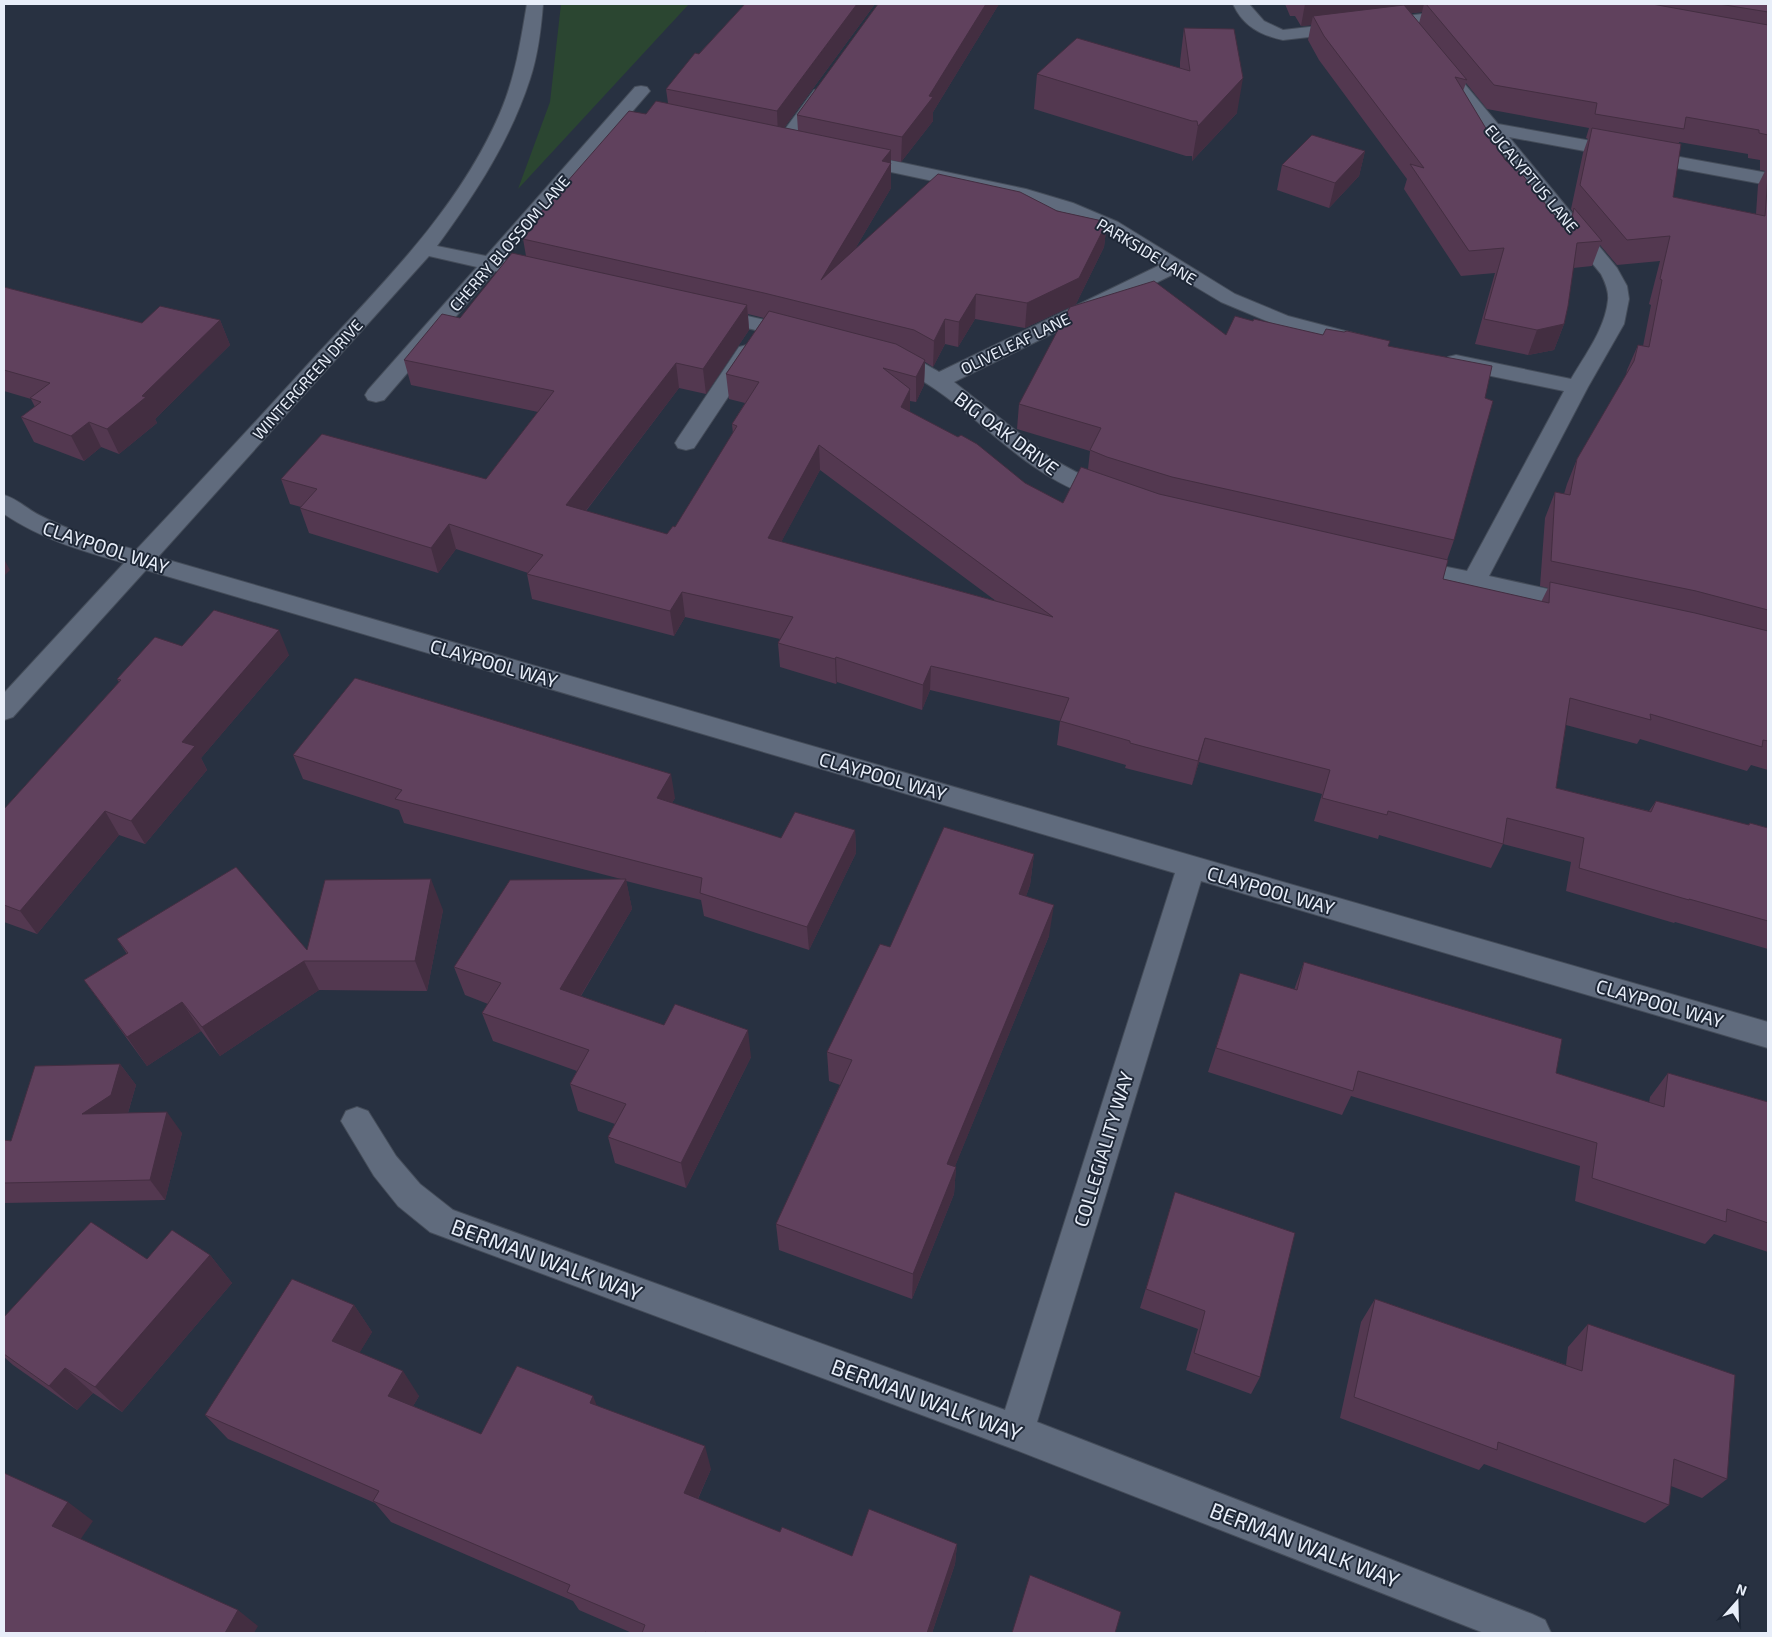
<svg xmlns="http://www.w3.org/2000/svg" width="1772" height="1637" viewBox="0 0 1772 1637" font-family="'Exo 2',sans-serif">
<rect width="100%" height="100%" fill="#283141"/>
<path fill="#2b4631" d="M561,4h128l-171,185 32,-87z"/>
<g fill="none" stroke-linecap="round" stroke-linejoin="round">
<defs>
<path id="minor" d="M527,4h16c-2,25 -5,51 -13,75 -20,62 -55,115 -93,167l49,10 149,-169 6,-1 6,1 3,4 -146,169 42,10 3,4 -3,4 -7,2 -44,-9 -111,129 -8,2 -8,-2 -3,-5 3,-5 109,-123 -48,-11 -271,301 1610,465v26l-567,-167 -164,541 495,192 13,6 6,13h-67l-468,-183 -586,-218 -32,-26 -24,-30 -33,-55 5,-10 11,-4 11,4 28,45 24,28 33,26 552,200 170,-537 -1029,-303 -133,147 -9,3v-27l120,-130c-42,-12 -83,-24 -120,-49v-19c14,4 24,15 37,21 31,16 63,25 95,34 62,-66 124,-133 185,-200 67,-72 139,-144 179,-237 16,-38 20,-69 27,-109z
M1233,4h16l15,17 19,9 174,-20 6,1 3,4 -3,4 -6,1 -174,20c-23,-5 -40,-14 -50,-36z
M1447,69l6,1 45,54 270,49v12l-259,-48 108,131 10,18 2,13 -5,25 -36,63 -99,189 100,22 3,6 -3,6 -9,3 -173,-38 -9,-2 -3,-6 3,-6 9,-2 60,12 97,-180 -116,-24 -3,-5 3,-5 8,-2 115,24c14,-24 34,-50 37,-79 1,-9 -3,-18 -7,-26l-160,-196 -3,-4 3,-4z
M820,89l6,1 3,4 -38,54 -7,2 -7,-2 -2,-4 2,-4 37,-50z
M856,153l170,36 47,14 45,19 117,72 53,22 80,21 3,5 -3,5 -8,1 -86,-24 -53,-22 -47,-28 -220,108 98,77 24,13 42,17 4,5 -4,5c-12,4 -21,-1 -33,-5 -59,-22 -99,-70 -150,-105 -10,-7 -20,-13 -30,-18 -9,-4 -21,-6 -27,-14l3,-5c19,-4 42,11 58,20l221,-107 -56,-35 -45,-19 -37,-11 -173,-37 -2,-4 2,-4z
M712,308l92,21 4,5 -4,5 -7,1 -92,-22 -3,-4 3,-4z
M747,345l8,2 3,5 -64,96 -8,2 -8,-2 -3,-5 3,-5 61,-91z"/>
</defs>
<use href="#minor" stroke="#444c59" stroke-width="2"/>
<use href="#minor" fill="#606b7d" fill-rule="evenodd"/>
</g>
<path fill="#533850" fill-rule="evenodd" d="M745,4h130l-91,124 14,3 -1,-16 81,-111h121l-66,108v9l-32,41 -10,-2v28l-36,61 202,-38 50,11 -3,25 -28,57 -51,24 -50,-9 -17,28 -13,-3 -12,23 -8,-5 -1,23 -8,17 -6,-1v11l115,71 38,20 25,-34 2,-18 -73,-22 2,-25 207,-69 27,-14 70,14 65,11 97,52 -31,142 -7,20 -4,19 98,23 7,-14 -8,-2 5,-68 10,-26 9,2 3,-10 10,-25 49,-84 1,-5 11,-25 5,1 8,-41 -2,-1 11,-43 -43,4 -17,-20 -8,21 -19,2 -9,56 -10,26 -26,5 -53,-11 20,-71 -34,3 -57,-87 3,-10 -88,-119 -11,-20 3,-15 -10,1 -6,-10h-5l-5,-12h483v766l-17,-5 -4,6 -107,-32 -3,5 -71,-19 -10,63 93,23 7,-10 92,24 2,-2 18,5v121l-93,-27 -1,1 -108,-32 5,-29 -68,-18 -12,24 -112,-33 -1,4 -64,-18 8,-27 -123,-32 -7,23 -67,-17 1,-3 -69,-20 3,-24 -130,-31 -8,20 -85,-28 -1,2 -56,-17 -2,-24 2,-4 -95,-22 -11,19 -142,-37 -5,-25 1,-1 -72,-24 -18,24 -129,-40 -9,-25 1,-1 -11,-3 -9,-25h205l52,-67 -127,-27 -7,-25 56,-42 66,-62 -3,-17 9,-12 -1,-4 115,-109 22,-11 -2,-14zM1422,12l-3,11 -8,-10zM1466,83l21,26 102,19 -3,10 2,1 -5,14 -12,56 2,3 -7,18 -61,-70 -42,-69zM1679,142l69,12v4l12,2v10l5,1 -7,14 -2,29 -83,-17zM748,314l16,4 -38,56 3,25 16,4 -13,21 1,10 -58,93 -8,7 -81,-23 93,-123 27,6 43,-64zM820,470l176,131 -215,-59z
M1184,28l53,85 -45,48v-5h-6l-152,-47 3,-35 143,-6v-6z
M1365,151l-6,25 -30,32 -52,-18 5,-25z
M4,287l138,36 78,-3 10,25 -75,74 2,4 -38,31 -18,-7 -17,14 -50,-19 -13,-25 14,-10 -4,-8 -27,-8z
M182,646l107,9 -88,103 6,12 -62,74 -26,-9 -82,99 -33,-12v-113l115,-127 -2,-3z
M293,755l382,43 -3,5 109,35 74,-8 1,23 -47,97 -105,-34 -3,-16 -75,-19 6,28 -51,87 170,61 -65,131 -71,-25 -7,-26 7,-13 -37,-13 -8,-27 7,-13 -84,-30 -11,-28 6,-9 -23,-9 -11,-28 167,-88 -217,-56 -5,-13 -96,-31z
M1034,854l-4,31 -4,11 23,40 -94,230 1,1 -2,27 -42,105 -133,-49 -3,-26 64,-139 -11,-4 -2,-29 63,-105z
M443,910l-16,81 -108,-1 -99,66 -19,-25 -54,35 -63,-86 43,-26 -10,-15 190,11z
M1304,962l252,111 93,30 1,-6 18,-24 100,29v150l-54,-18 -9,10 -130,-43 5,-35 -229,-70 -9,19 -134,-43 32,-99 54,17z
M120,1064l16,21 -8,28 54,20 -17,67 -161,3v-63l7,1z
M1175,1192l85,185 -9,17 -65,-24 12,-41 -58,-21z
M210,1255l22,28 -110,129 -29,-19 -16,17 -64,-45 -9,-8v-40l143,-58z
M1375,1299l191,66 2,-18 20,-23 139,155 -25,19 -31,-12 -2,19 -24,18 -161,-59 -5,6 -139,-52 21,-96z
M354,1305l18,27 -13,21 60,43 -6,10 68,28 115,-29 115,64 -13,30 82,33 72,24 105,-12 -2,20 -23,69h-300l-53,-23 -6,-9 -182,-79 -16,-19 -147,-64 -23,-24z"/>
<path fill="#432e41" d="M857,4h18l-97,132 -1,-25z
M986,4h13l-66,108v9l-32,41 1,-25 27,-41z
M1305,4h119l-2,8 -104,12 -5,-8 -2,9 -10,1z
M1243,78l-6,35 -45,48 6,-35z
M891,150v38l-69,117 -1,-25 61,-119z
M1365,151l-6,25 -30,32 6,-25z
M1107,222l-3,25 -28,57 -51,24 2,-25z
M976,294l-1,25 -17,28 1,-25z
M747,305l2,25 -43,64 -3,-25z
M945,319v25l-12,23 1,-26z
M220,320l10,25 -75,74 2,4 -38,31 -12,-25z
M1564,324l-10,26 -26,5 9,-25z
M925,360l-1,25 -8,17v-25z
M676,363l3,25 -108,142 -5,-25z
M910,389v26l-9,-8z
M89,422l12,25 -17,14 -13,-25z
M819,445l1,25 -50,93 -2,-25z
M449,524l7,25 -18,24 -7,-25z
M4,559l6,11 -6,6z
M682,592l3,25 -11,19 -4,-25z
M279,630l10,25 -88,103 6,12 -62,74 -14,-23 51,-79z
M836,657l1,25 -1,2 -1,-25z
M931,666l-1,24 -8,20 1,-25z
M1205,738l-6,24 -7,23 6,-24z
M671,774l4,24 -14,24 -4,-24z
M105,811l14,24 -82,99 -17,-23z
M855,830l1,23 -47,97 -2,-23z
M1034,854l-4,31 -14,40 3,-31z
M431,879l12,31 -16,81 -12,-30z
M626,879l6,30 -64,108 -8,-28z
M1054,905l-5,31 -104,255 2,-27z
M304,961l15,29 -99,66 -18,-29z
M182,1002l19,29 -54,35 -20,-29z
M748,1030l3,27 -65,131 -5,-25z
M120,1064l16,21 -9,31 -45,-2z
M167,1112l15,21 -17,67 -15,-20z
M956,1167l-2,27 -42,105 1,-25z
M210,1255l22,28 -110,129 -27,-25z
M354,1305l18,27 -21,35 -19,-26z
M65,1368l28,25 -16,17 -28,-24z
M403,1371l16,25 -14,24 -17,-24z
M593,1396l10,25 -13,-18z
M705,1446l6,23 -20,45 -7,-21z
M68,1502l25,19 -15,22 -26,-17z
M957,1544l-2,20 -23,69h-5z
M238,1610l20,16 -4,7h-29z"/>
<path fill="#60415d" stroke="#432e41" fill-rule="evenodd" d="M745,4h112l-80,107 -111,-22 29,-36 4,1z
M878,4h108l-57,92 4,1 -31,40 -105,-22z
M1426,4h226l116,21v110l-9,-2v-3l-73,-13 -2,12 -89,-15 2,-11 -103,-18z
M1719,4h49v8z
M1404,5l63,75 -12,-3 50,83 16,13 48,61 5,-26 28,33 -25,2 -9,63 -4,18 -27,6 -53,-11 20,-71 -35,3 -59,-87 14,4 -100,-132 -11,-20z
M1184,28l50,1 9,49 -45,48 -1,-5h-5l-155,-47 40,-36 113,33z
M656,101l235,49 -9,11 9,2 -70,117 117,-106 82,18 37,19 50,11 -28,56 -52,25 -51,-9 -17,28 -14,-3 -11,22 -20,-11 -150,-37 -241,-54 12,-15 -4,-1 98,-112 17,3z
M1592,128l89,16 -8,53 92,19 3,-40v434l-72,-19 -145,-30 4,-69 15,3 7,-36 57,-98 4,-16 11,2 13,-67 -2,-1 10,-43 -43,4 -47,-55z
M1312,135l53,16 -30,32 -53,-18z
M512,253l235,52 -44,64 -27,-6 -110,142 101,29 6,-8 2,1 62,-101 -5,-2 27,-42 -33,-8 43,-63 127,33 29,16 -9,17 -33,-9 27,21 -9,18 57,30 3,-2 16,9 48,39 38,20 18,-36 78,27 289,66 -5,19 106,24 1,-21 145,31 73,18v110l-5,-1 -1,7 -112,-33 1,6 -81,-22 -14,90 95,24 5,-11 93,24 1,-2 18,5v93l-79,-22v1l-110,-32 5,-30 -77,-20 -4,26 -115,-33 -1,4 -65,-17 8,-28 -125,-32 -7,23 -68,-18v-2l-70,-20 9,-23 -138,-32 -8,19 -87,-28 -1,2 -57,-16 15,-26 -111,-25 -12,19 -143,-37 16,-19 -94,-31 -18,24 -131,-40 17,-19 -36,-10 41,-45 164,45 68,-88 -150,-31 38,-46 18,4zM819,445l234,172 -285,-79z
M1154,281l72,54 9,-19 18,5 1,-2 69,16 3,-6 18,3 3,-1 43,10 -2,5 104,20 -7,32 8,3 -39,139 -282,-63 -65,-20 -17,-7 11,-22 -82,-24 51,-97z
M4,287l138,36 18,-17 60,14 -78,76 4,1 -39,32 -18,-7 -18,14 -50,-19 20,-15 -11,-4 20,-15 -46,-13z
M214,610l65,20 -97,112 13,4 -64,75 -26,-10 -85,100 -16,-6v-96l117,-129 -4,-1 38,-42 27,9z
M355,678l316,96 -14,24 124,40 14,-26 60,18 -48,97 -107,-34 2,-15 -307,-79 7,-9 -109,-35z
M944,827l90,27 -15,40 35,11 -107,259 9,3 -43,107 -137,-50 76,-164 -25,-8 53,-108 10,3z
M236,867l71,83 18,-70 106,-1 -16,82h-111l-102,66 -20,-25 -55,35 -43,-57 44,-27 -11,-14z
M626,879l-66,110 104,36 11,-21 73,26 -67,133 -73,-26 18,-33 -56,-20 19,-34 -107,-37 19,-30 -47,-16 56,-87z
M1304,962l258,77 -6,34 108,34 4,-34 100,29v121l-41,-14 -1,13 -134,-44 5,-35 -239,-72 -5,20 -137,-43 24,-75 57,17z
M120,1064l-9,31 -29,19 85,-2 -17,68 -146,3v-43l7,1 24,-75z
M1175,1192l120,41 -35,144 -66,-24 11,-42 -59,-22z
M91,1222l56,37 25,-29 38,25 -115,132 -30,-19 -16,18 -45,-32v-37z
M292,1279l62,26 -22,36 71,30 -15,25 93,38 36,-68 76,30 -3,7 115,43 -21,47 96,39 2,-5 70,29 17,-47 88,35 -30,89h-219l-3,-1 -1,1h-62l3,-8 -78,-33 3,-7 -197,-84 6,-10 -174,-76z
M1375,1299l207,72 6,-47 147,51 -8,104 -53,-20 -5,46 -171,-63 -1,8 -143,-53z
M4,1473l64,29 -16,24 186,84 -13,23h-221z
M1030,1575l91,37 -6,21h-103z"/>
<g text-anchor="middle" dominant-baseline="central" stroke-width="4" stroke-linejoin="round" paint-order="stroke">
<g font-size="16" fill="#e8eef9" stroke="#1e2736">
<text transform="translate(1532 178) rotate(50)">EUCALYPTUS LANE</text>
<text transform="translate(509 243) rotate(-49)">CHERRY BLOSSOM LANE</text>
<text transform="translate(1147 251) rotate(31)">PARKSIDE LANE</text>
<text transform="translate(1015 343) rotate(-26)">OLIVELEAF LANE</text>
<text transform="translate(307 379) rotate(-48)">WINTERGREEN DRIVE</text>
</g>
<g font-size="19" fill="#e8eef9" stroke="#1e2736">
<text transform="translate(1007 433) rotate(37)">BIG OAK DRIVE</text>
<text transform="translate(106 547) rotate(18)">CLAYPOOL WAY</text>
<text transform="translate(494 663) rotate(16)">CLAYPOOL WAY</text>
<text transform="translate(883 776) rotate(16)">CLAYPOOL WAY</text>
<text transform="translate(1271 890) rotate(16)">CLAYPOOL WAY</text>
<text transform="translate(1660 1003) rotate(16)">CLAYPOOL WAY</text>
<text transform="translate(1103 1149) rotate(-73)">COLLEGIALITY WAY</text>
</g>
<g font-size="22" fill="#e8eef9" stroke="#1e2736">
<text transform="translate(547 1259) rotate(20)">BERMAN WALK WAY</text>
<text transform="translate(927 1399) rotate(20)">BERMAN WALK WAY</text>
<text transform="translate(1305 1544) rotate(21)">BERMAN WALK WAY</text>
</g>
</g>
<rect width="1772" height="1637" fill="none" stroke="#e8eef9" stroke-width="10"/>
<g transform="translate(1737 1602) rotate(20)" stroke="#1e2736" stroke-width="4" paint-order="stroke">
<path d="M0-4L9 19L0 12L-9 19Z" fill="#e8eef9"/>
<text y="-8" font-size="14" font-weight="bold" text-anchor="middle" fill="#e8eef9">N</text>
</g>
</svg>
